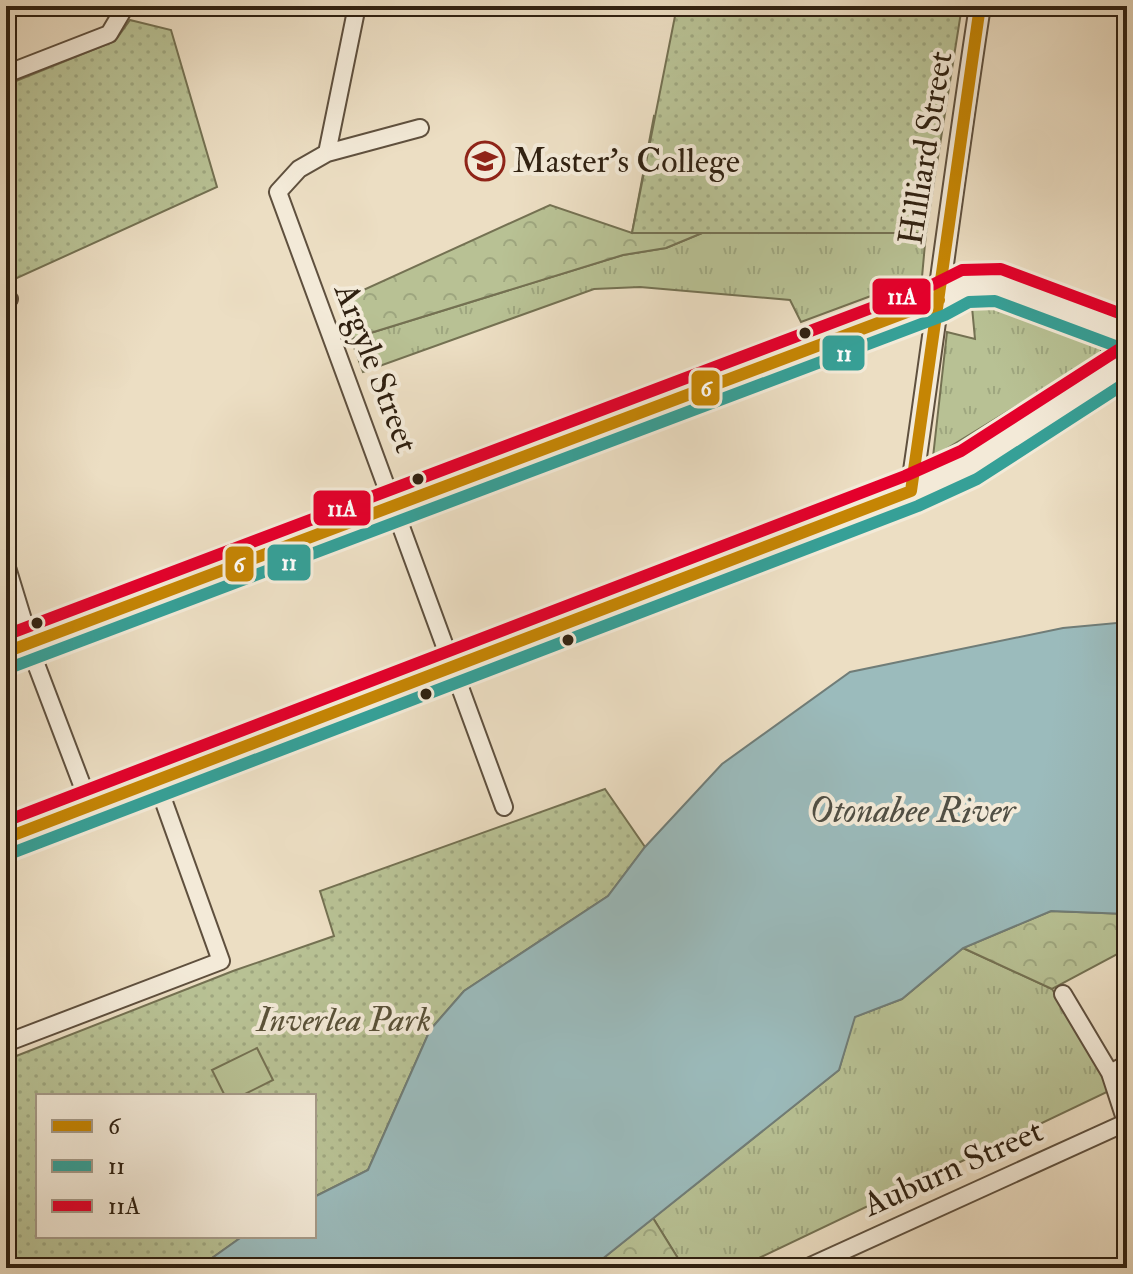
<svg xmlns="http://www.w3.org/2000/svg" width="1133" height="1274" viewBox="0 0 1133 1274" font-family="'IM FELL Double Pica',serif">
<defs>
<pattern id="grass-tufts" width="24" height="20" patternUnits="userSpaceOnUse" patternTransform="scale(2)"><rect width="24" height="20" fill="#b8c194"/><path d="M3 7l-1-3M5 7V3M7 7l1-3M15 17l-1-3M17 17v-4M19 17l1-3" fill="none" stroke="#9ea67f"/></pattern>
<pattern id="forest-crowns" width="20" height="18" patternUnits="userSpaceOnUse" patternTransform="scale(2)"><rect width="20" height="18" fill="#b8c194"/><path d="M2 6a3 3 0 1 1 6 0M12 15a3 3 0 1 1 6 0" fill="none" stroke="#9ea67f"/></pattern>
<pattern id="park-dots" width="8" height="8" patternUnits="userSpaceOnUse" patternTransform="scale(2)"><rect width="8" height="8" fill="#b8c194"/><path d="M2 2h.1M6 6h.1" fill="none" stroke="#9ea67f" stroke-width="1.8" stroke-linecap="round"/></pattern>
</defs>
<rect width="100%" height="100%" fill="#ecdec3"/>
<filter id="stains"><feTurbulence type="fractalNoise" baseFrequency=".0025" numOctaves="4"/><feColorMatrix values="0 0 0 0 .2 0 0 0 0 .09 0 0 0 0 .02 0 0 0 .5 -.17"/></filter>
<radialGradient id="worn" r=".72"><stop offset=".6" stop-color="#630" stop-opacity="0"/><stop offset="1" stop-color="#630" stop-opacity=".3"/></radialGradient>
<path fill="url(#grass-tufts)" stroke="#747152" stroke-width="2" d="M702,233h224l-4,44 -121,45 -11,-22 -150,-13 -46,2 -231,83 -12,-33 272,-84 43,-7z
M992,304l70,24 45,23 -174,106 14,-125 28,7 -3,-32z
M963,948l89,41 52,82 5,20 -371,177h-54l-31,-50 186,-148 15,-53 48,-18z"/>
<path fill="url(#forest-crowns)" stroke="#747152" stroke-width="2" d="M654,116l272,117h-224l-36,15 -43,7 -272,84 -14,-37 213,-97 82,28z
M1051,911l76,3v35l-75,40 -89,-41z
M653,1218l31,50h-93z"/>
<path fill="url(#park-dots)" stroke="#747152" stroke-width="2" d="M677,6h285l-36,227h-294z
M130,20l41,10 46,157 -211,96v-198l109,-44z
M605,789l40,58 -37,49 -144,95 -34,39 -62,140 -54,27v-101h-276v140h205l-45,32h-192v-208l227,-89 101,-35 -14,-45z"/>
<path fill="#b8c194" stroke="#747152" stroke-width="2" d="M257,1048l16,32 -32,16h-16l-13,-26z"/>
<path fill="#9bbbbc" stroke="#707d78" stroke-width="2" d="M1127,622v292l-76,-3 -88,37 -61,51 -47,18 -16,53 -248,198h-393l45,-32h71v-39l54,-27 62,-140 34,-39 144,-95 37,-49 77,-83 128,-92 213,-44z"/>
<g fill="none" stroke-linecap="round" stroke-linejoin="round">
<defs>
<path id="minor" d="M357,6l-30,147 -28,16 -21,23 226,615
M1123,6l4,7
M6,74l103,-40 13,-22 -2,-6
M327,153l93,-25
M6,300l3,-1
M28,643l62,163
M1063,994l47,79 17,52
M6,1043l215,-82 -65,-181
M1110,1073l17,-9
M806,1268l319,-145"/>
<path id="tertiary" d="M911,491c24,-162 44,-323 69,-485
M6,571l22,72"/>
<path id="secondary" d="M1105,376l8,-23v-23
M6,652l933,-352 26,-14 33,-1 129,48
M6,838l905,-347 58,-26 158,-102"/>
</defs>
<use href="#minor" stroke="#5f503e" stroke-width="20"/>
<use href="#tertiary" stroke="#5f503e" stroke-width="24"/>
<use href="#secondary" stroke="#302111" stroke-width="26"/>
<use href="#minor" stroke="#f3ead8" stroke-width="16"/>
<use href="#tertiary" stroke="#f3ead8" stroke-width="20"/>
<use href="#secondary" stroke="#f3ead8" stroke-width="22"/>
<defs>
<path id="bus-1" d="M6,652l933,-352
M6,838l905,-347 69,-485"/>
<path id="bus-2" d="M12,667l933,-352 24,-13 26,-1 126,47
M12,853l906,-347 59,-27 150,-97"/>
<path id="bus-3" d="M6,635l926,-350 30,-15 39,-1 126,47
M6,821l899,-345 56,-25 157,-101"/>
</defs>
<use href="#bus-1" stroke="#f3ead8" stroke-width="18"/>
<use href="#bus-2" stroke="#f3ead8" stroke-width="18"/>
<use href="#bus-3" stroke="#f3ead8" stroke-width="18"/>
<use href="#bus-1" stroke="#c58504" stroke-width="12"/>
<use href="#bus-2" stroke="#36a097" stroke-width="12"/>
<use href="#bus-3" stroke="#e4002b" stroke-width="12"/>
</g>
<defs>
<symbol id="university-ring" viewBox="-11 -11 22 22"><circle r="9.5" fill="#f3ead8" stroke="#8f2418" stroke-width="1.5"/><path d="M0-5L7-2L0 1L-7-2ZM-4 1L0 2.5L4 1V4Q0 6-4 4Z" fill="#8f2418"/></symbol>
</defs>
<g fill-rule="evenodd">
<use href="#university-ring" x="463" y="139" width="44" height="44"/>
</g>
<g fill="#302111" stroke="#f3ead8" stroke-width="3">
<circle cx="805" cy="333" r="7"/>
<circle cx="418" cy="479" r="7"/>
<circle cx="37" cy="623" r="7"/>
<circle cx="568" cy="640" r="7"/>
<circle cx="426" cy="694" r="7"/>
</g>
<g text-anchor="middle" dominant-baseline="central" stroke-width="8" stroke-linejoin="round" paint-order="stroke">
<g font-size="34" fill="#302111" stroke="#f3ead8">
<text transform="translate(926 148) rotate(-81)">Hilliard Street</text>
<text transform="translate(376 368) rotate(69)">Argyle Street</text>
<text transform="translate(953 1168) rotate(-24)">Auburn Street</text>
</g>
<g font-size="34" fill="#302111" stroke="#f3ead8" text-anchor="start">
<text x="513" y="161">Master's College</text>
</g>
<g font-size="34" font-style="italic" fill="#595138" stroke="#f3ead8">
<text x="344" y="1020">Inverlea Park</text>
</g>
<g font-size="36" font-style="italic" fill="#504f44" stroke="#f3ead8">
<text x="912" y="810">Otonabee River</text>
</g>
</g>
<g stroke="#f3ead8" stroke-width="3">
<rect x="871" y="277" width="61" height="39" rx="8" fill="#e4002b"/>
<rect x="821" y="334" width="45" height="38" rx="8" fill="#36a097"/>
<rect x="690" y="369" width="31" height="38" rx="8" fill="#c58504"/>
<rect x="312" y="489" width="60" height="38" rx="8" fill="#e4002b"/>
<rect x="266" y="543" width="46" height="39" rx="8" fill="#36a097"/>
<rect x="224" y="545" width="31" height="38" rx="8" fill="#c58504"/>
</g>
<g font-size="22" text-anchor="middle" font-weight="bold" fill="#fff">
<text x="902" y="304">11A</text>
<text x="844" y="361">11</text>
<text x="706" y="396">6</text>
<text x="342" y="516">11A</text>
<text x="289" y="570">11</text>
<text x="239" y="572">6</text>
</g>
<rect width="1133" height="1274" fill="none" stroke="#ecdec3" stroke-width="32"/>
<rect x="8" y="8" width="1117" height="1258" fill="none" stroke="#302111" stroke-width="4"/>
<rect x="16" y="16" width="1101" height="1242" fill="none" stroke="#302111" stroke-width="2"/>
<rect x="36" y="1094" width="280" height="144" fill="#f3ead8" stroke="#a59a88" stroke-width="2"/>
<rect x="52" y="1120" width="40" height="12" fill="#c58504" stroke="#a59a88" stroke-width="2"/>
<text x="108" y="1134" font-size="24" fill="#302111">6</text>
<rect x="52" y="1160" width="40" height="12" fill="#36a097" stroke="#a59a88" stroke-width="2"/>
<text x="108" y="1174" font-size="24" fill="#302111">11</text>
<rect x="52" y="1200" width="40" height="12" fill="#e4002b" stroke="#a59a88" stroke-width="2"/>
<text x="108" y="1214" font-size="24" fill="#302111">11A</text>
<rect width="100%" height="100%" filter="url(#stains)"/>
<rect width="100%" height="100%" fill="url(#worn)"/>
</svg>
